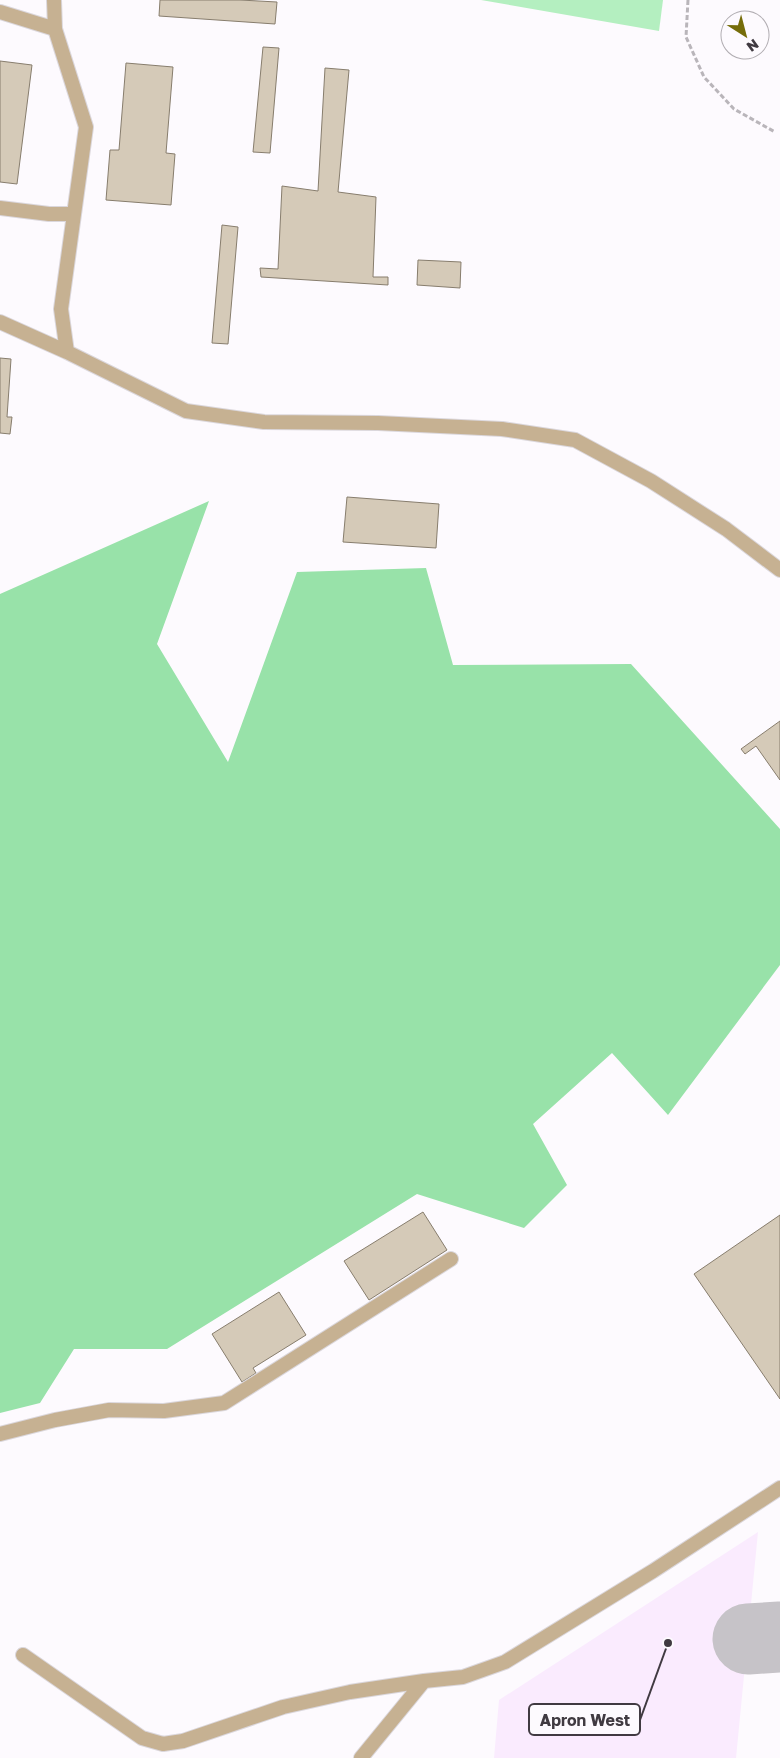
<svg xmlns="http://www.w3.org/2000/svg" width="780" height="1758" viewBox="0 0 780 1758" font-family="'Golos Text',sans-serif">
<rect width="100%" height="100%" fill="#fdfafe"/>
<path fill="#faebfe" d="M758,1532l-22,226h-242l5,-58z"/>
<path fill="#b4efc0" d="M481,0h182l-4,31z"/>
<path fill="#98e2a9" d="M209,501l-52,143 71,118 69,-190 129,-4 27,97 178,-1 149,165v136l-112,150 -56,-62 -79,71 34,61 -43,43 -107,-34 -250,155h-93l-34,54 -40,10v-819z"/>
<g fill="none" stroke-linecap="round" stroke-linejoin="round">
<path stroke="#c6c3c8" stroke-width="71" d="M748,1639l32,-2"/>
</g>
<path fill="#d5cab8" stroke="#877d6d" d="M160,0h80l37,2 -2,22 -116,-8z
M263,47l16,1 -9,105 -17,-1z
M0,61l32,4 -15,119 -17,-2z
M126,63l47,4 -7,86 9,1 -4,51 -65,-5 4,-50h9z
M325,68l24,2 -11,122 38,5 -3,80h15v8l-127,-8 -1,-9 18,1 4,-83 36,5z
M222,225l16,2 -10,117 -16,-1z
M418,260l43,2 -1,26 -43,-3z
M0,358l11,1 -4,58h5l-2,17 -10,-1z
M347,497l92,7 -3,44 -93,-6z
M780,721v59l-24,-34 -11,8 -4,-5z
M423,1212l24,38 -78,50 -25,-39z
M780,1215v184l-86,-125z
M279,1292l27,43 -53,33 3,5 -14,9 -30,-48z"/>
<g fill="none" stroke-linecap="round" stroke-linejoin="round">
<defs>
<path id="service" d="M54,0l1,29 31,98 -25,182 6,43
M0,12l55,17
M0,208l49,6h24
M0,322l67,30 119,59 78,11 114,1 124,6 73,11 76,41 75,48 54,41
M0,1434l55,-14 54,-10 55,1 60,-8 227,-144
M23,1655l119,83 21,6 20,-3 100,-34 67,-15 74,-11 -63,77
M424,1681l39,-4 42,-15 148,-91 127,-83"/>
</defs>
<use href="#service" stroke="#dbd7dc" stroke-width="16"/>
<path stroke="#b9b5ba" stroke-width="3" stroke-dasharray="5 2.5" stroke-linecap="butt" d="M688,0l-2,37 18,40 30,32 41,23"/>
<use href="#service" stroke="#c6b192" stroke-width="14"/>
</g>
<path fill="none" stroke="#403a41" stroke-width="2" d="M668 1643L640 1720"/>
<circle fill="#403a41" stroke="#fdfafe" stroke-width="2" cx="668" cy="1643" r="5"/>
<rect fill="#fdfafe" stroke="#403a41" stroke-width="2" x="529" y="1704" width="111" height="31" rx="5"/>
<g font-size="16" text-anchor="middle" font-weight="bold" fill="#403a41">
<text x="585" y="1726">Apron West</text>
</g>
<g transform="translate(745 35) rotate(144)"><circle r="24" fill="#fdfafe" stroke="#b1adb2"/>
<path d="M0-4L9 19L0 12L-9 19Z" fill="#766d0a"/>
<text y="-8" font-size="14" font-weight="bold" text-anchor="middle" fill="#403a41">N</text>
</g>
</svg>
